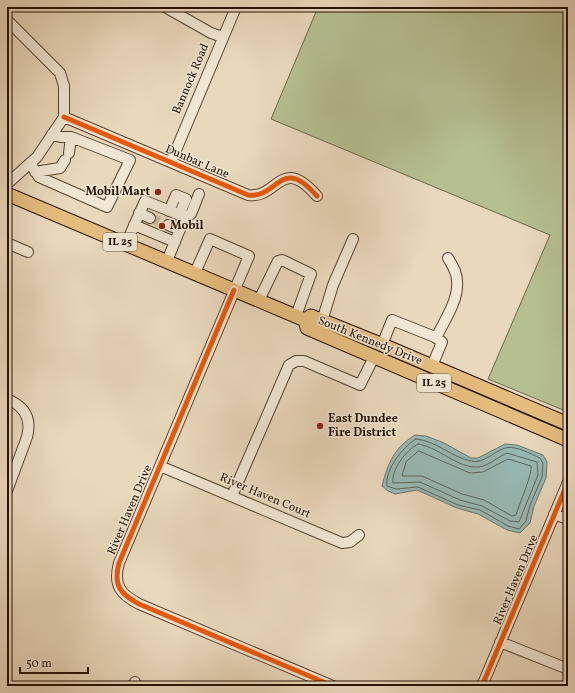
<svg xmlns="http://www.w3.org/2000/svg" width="575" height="693" viewBox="0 0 575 693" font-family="Vollkorn,serif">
<rect width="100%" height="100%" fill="#e9d8bc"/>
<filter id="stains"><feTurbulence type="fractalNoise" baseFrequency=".005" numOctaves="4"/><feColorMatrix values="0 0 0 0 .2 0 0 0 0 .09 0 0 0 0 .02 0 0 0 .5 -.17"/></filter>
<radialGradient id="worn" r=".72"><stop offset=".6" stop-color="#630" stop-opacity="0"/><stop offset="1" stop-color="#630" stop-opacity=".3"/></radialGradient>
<path fill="#b5bf92" stroke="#6c684a" d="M318,7h250v405l-80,-33 62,-144 -279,-116z"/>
<path fill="#98b9b5" stroke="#6a766d" d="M415,435l11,1 18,7 27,15h7l27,-14 12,1 26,10 4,7 -1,16 -12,28 -4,17 -10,10 -13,-3 -29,-16 -21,-6 -40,-18 -22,4 -7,-3 -6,-5c6,-23 12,-38 33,-51z"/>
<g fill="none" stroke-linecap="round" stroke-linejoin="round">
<path stroke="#5e665b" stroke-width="1" d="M416,439c21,2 35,18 55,22 13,3 22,-9 34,-13 10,-3 26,6 35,10l3,5 -1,14 -12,28 -4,16 -7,8 -11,-3 -28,-16 -22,-5 -40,-18 -22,2 -9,-3c-2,-17 16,-39 29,-47z
M418,444c21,3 40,25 61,23 9,-1 19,-10 28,-14l30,9 1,13 -19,47 -9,-1 -28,-15 -22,-6 -40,-18 -27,1c-2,-13 13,-33 25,-39z
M419,451l51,22 13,-1 25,-13 23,7c2,6 -12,39 -15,49l-4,1 -28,-16 -22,-6 -40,-18h-20l4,-14z"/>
<path stroke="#cbbaa0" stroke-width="10" stroke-dasharray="10 5" stroke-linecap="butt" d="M150,218l18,7"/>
<defs>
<path id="minor" d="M165,7l46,26 12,4
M7,20l53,53 4,13v31l-27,40 -30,27
M64,117l184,78c31,4 32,-41 69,1
M69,153l2,-16
M171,162l65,-155
M30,163l9,14 68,30 23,-47 -59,-23h-10l-9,-3
M35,172l25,-4 5,-8
M169,211l7,-16 10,4 -7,16
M139,213l11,5
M185,217l6,-3 8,-20
M134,225l41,17
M168,225l12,5
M7,243l21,9
M126,244l19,-43 40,16 -18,44
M195,273l15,-34 39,17 -130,307c-6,22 1,31 20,41l194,82
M259,300l19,-39 4,-1 29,14 -15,42
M322,321l11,-36 20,-46
M436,338c8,-17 23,-38 21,-57 0,-9 -5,-16 -9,-23
M382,345l10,-25 43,17 7,5 -10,24
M7,399c17,7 25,19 20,38l-20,54
M160,466l182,77 8,-1 9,-7
M232,496l57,-131 7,-4h8l56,24 14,-28
M554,514l14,5
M500,642l68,27
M133,686l2,-4
M482,686l86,-204"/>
<path id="major" d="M7,194l298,126
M305,320l2,8 261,112
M305,320l6,-4 67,27 190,81"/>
</defs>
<use href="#minor" stroke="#554430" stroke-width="12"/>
<use href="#major" stroke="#241201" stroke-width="15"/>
<use href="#minor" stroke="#f1e6d3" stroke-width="10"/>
<use href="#major" stroke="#e4bc7e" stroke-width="13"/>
<defs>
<path id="cycleway" d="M64,117l184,78c31,4 32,-41 69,1
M234,290l-115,273c-6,22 1,31 20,41l194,82
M482,686l86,-204"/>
</defs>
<use href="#cycleway" stroke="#f1e6d3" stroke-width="8"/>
<use href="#cycleway" stroke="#e8590c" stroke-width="5"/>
</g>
<g fill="#8f2418" stroke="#f1e6d3" stroke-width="1.5">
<circle cx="158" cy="192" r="4"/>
<circle cx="162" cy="226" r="4"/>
<circle cx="320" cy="426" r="4"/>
</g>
<g text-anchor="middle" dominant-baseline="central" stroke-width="3" stroke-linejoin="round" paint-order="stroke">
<g fill="#f1e6d3" stroke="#625240" stroke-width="1">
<rect x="103" y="233" width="34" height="18" rx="3"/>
<rect x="417" y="374" width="34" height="18" rx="3"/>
</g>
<g font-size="11" font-weight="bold" fill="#241201">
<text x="120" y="242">IL 25</text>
<text x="434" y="383">IL 25</text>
</g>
<g font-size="12" fill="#241201" stroke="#f1e6d3">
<text transform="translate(191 79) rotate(-67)">Bannock Road</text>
<text transform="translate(197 162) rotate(23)">Dunbar Lane</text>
<text transform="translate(370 341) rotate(22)">South Kennedy Drive</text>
<text transform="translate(265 496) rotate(23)">River Haven Court</text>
<text transform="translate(130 510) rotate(-67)">River Haven Drive</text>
<text transform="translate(516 580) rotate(-67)">River Haven Drive</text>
</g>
<g font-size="12" font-weight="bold" fill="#241201" stroke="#f1e6d3" text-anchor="start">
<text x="150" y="192" text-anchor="end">Mobil Mart</text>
<text x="170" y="226">Mobil</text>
<text x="328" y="419">East Dundee<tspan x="328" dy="14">Fire District</tspan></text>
</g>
</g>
<rect width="575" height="693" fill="none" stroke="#e9d8bc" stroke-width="24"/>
<rect x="8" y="8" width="559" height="677" fill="none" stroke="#241201" stroke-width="2"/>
<rect x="12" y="12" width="551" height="669" fill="none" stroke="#241201"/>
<path d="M20 667v6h68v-6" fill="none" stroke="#241201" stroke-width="2"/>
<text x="26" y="667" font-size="12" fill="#241201" stroke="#f1e6d3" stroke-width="3" paint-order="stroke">50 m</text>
<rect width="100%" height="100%" filter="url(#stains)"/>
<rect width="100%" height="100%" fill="url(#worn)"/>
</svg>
